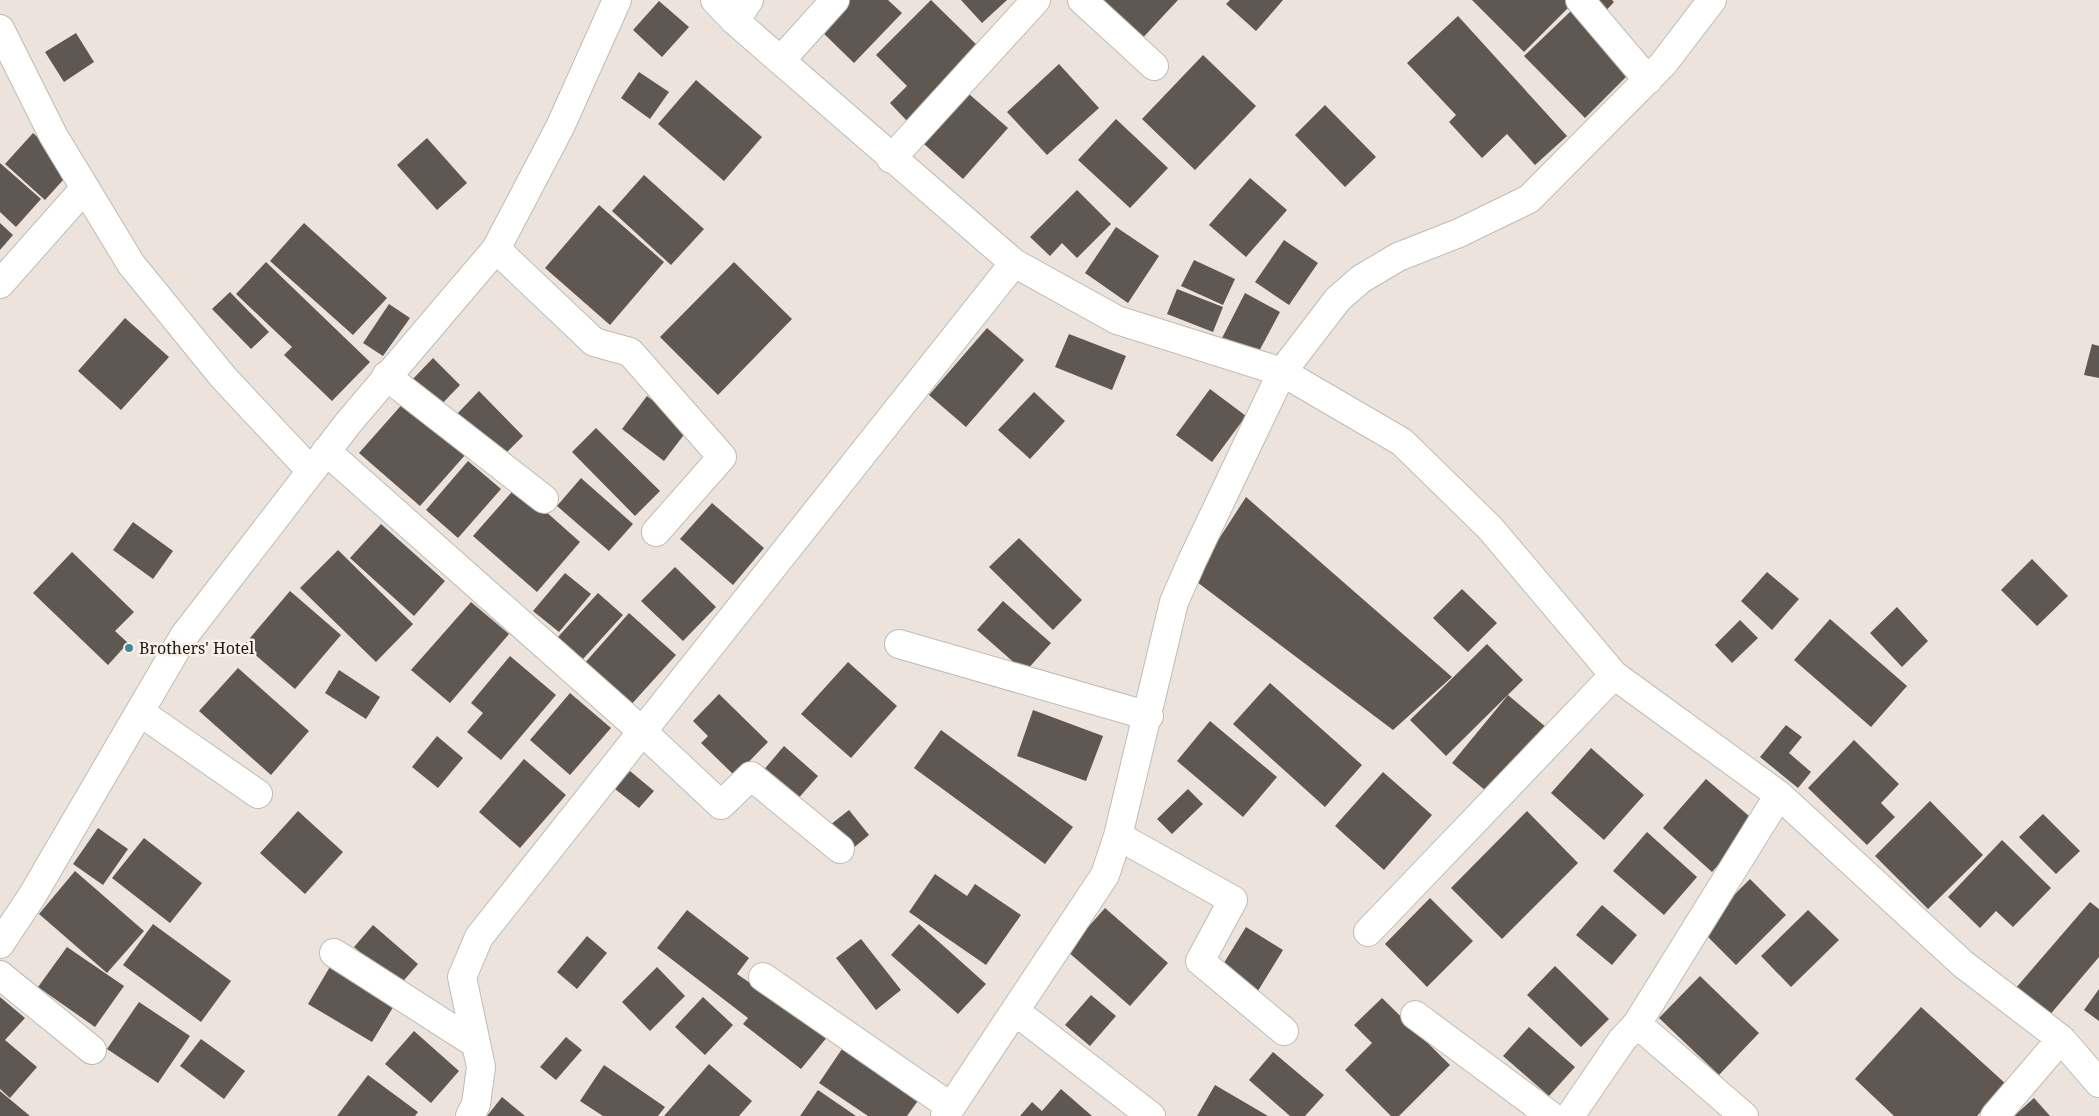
<svg xmlns="http://www.w3.org/2000/svg" width="2099" height="1116" viewBox="0 0 2099 1116" font-family="'Noto Serif',serif">
<rect width="100%" height="100%" fill="#ebe3dc"/>
<path fill="#5f5852" d="M841,0h47l14,13 -48,50 -38,-37z
M931,0l49,48 -73,73 -17,-18 17,-17 -31,-31z
M961,0h46l-25,23z
M1090,0h88l-41,44z
M1230,0h53l-27,31 -30,-27z
M1472,0h97l3,4 -48,48z
M1585,0h27l2,2 -13,14z
M659,1l30,26 -27,30 -29,-27z
M1573,9l60,61 -48,48 -61,-62z
M1458,16l109,120 -32,29 -28,-31 -25,24 -33,-36 7,-7 -49,-52z
M76,33l18,29 -30,20 -19,-30z
M1203,55l53,51 -61,64 -53,-51z
M1059,64l40,44 -52,47 -40,-43z
M639,72l30,20 -19,27 -29,-21z
M696,80l66,57 -38,44 -66,-57z
M969,94l39,34 -45,51 -39,-35z
M1325,105l51,52 -31,30 -50,-52z
M1116,119l52,49 -38,40 -52,-48z
M33,133l40,36 -28,31 -40,-36z
M427,138l40,45 -30,27 -40,-45z
M0,163l41,36 -25,28 -16,-15z
M644,175l60,54 -33,36 -59,-54z
M1250,178l37,32 -41,47 -37,-32z
M1077,190l34,34 -34,34 -15,-15 -12,13 -20,-19z
M599,205l65,57 -54,63 -65,-57z
M0,223l13,12 -13,15z
M304,223l83,75 -34,37 -83,-74z
M1116,227l43,29 -31,47 -43,-30z
M1284,240l34,23 -29,42 -34,-23z
M1194,260l41,19 -12,26 -42,-19z
M266,262l104,100 -38,39 -48,-46 8,-8 -56,-53z
M734,262l58,57 -74,76 -58,-58z
M1177,289l46,18 -10,25 -46,-18z
M230,292l39,40 -18,17 -39,-40z
M1245,293l35,19 -23,43 -35,-17z
M389,304l21,14 -27,38 -20,-13z
M125,318l44,39 -48,53 -43,-39z
M987,328l37,32 -58,67 -37,-32z
M1069,334l57,22 -14,34 -57,-23z
M2092,344l7,2v32l-15,-3z
M433,358l27,27 -22,23 -28,-26z
M1210,389l36,27 -34,46 -36,-27z
M479,391l44,45 -22,22 -44,-44z
M1034,392l31,29 -35,38 -32,-29z
M647,396l42,32 -25,33 -42,-32z
M405,401l61,53 -46,52 -61,-53z
M596,428l64,63 -25,25 -63,-64z
M468,461l33,28 -43,49 -32,-28z
M581,478l52,46 -24,27 -52,-45z
M517,486l63,56 -43,50 -64,-56z
M1246,497l206,180 -59,53 -200,-151z
M712,503l52,45 -31,37 -53,-46z
M133,522l40,29 -20,28 -40,-29z
M381,524l64,57 -31,35 -64,-58z
M1019,538l63,62 -29,30 -64,-63z
M338,550l75,74 -37,38 -76,-74z
M72,552l62,60 -19,19 13,12 -20,22 -75,-72z
M2032,559l36,37 -31,30 -36,-36z
M675,567l41,40 -33,34 -42,-40z
M1767,572l32,27 -27,31 -31,-29z
M565,573l26,21 -32,38 -26,-21z
M1462,589l35,34 -29,29 -35,-34z
M290,591l51,44 -46,54 -51,-44z
M598,593l25,22 -40,44 -25,-22z
M1003,601l48,42 -26,29 -48,-42z
M471,602l38,32 -59,69 -39,-33z
M1897,607l31,34 -26,26 -32,-34z
M629,613l47,42 -47,52 -46,-42z
M1830,619l77,67 -36,41 -77,-67z
M1740,620l18,18 -26,25 -17,-18z
M1487,644l36,36 -77,76 -36,-36z
M510,656l46,39 -55,65 -34,-28 16,-19 -12,-10z
M848,662l49,44 -46,52 -50,-44z
M238,668l71,63 -38,44 -72,-64z
M339,670l41,27 -14,22 -41,-26z
M1270,683l92,82 -37,42 -92,-83z
M570,693l41,35 -41,47 -40,-35z
M719,694l49,48 -33,34 -34,-33 7,-7 -15,-15z
M1508,695l39,33 -56,67 -39,-32z
M1033,710l70,26 -17,45 -69,-25z
M1210,721l67,56 -34,40 -66,-56z
M1786,725l16,12 -13,16 22,19 -13,16 -38,-31z
M941,730l132,97 -28,37 -131,-96z
M437,736l26,22 -25,30 -26,-21z
M1854,740l45,44 -18,19 14,14 -28,28 -59,-57z
M784,746l34,30 -22,25 -34,-29z
M1591,748l53,47 -40,45 -53,-47z
M524,759l42,36 -46,53 -41,-36z
M630,771l24,20 -15,17 -24,-19z
M1383,772l49,43 -48,55 -49,-44z
M1706,779l50,43 -44,50 -49,-44z
M1188,789l15,15 -31,30 -15,-15z
M1930,801l53,54 -55,54 -53,-53z
M849,810l20,25 -18,15 -21,-25z
M298,811l45,41 -38,42 -45,-41z
M1527,811l51,52 -76,76 -51,-51z
M2043,814l37,37 -24,23 -37,-37z
M98,828l30,21 -25,36 -30,-21z
M1647,832l50,45 -33,38 -51,-44z
M144,838l58,45 -32,40 -58,-45z
M2002,840l49,48 -38,39 -17,-16 -16,17 -32,-31z
M75,871l69,60 -37,42 -68,-59z
M935,874l32,22 8,-12 46,31 -35,50 -77,-53z
M1750,879l36,36 -50,50 -36,-36z
M1430,898l43,43 -46,46 -42,-43z
M2090,902l9,7v48l-51,60 -33,-28z
M1602,905l35,30 -25,30 -36,-30z
M1105,908l63,55 -38,43 -63,-55z
M687,910l62,48 -12,16 91,62 -27,33 -58,-45 5,-6 -91,-70z
M1808,910l31,30 -48,47 -30,-31z
M153,924l78,57 -30,41 -78,-57z
M919,924l67,60 -28,30 -67,-59z
M373,925l45,39 -19,22 -45,-39z
M1246,927l37,23 -27,44 -37,-23z
M587,936l20,17 -30,36 -20,-17z
M861,939l40,51 -25,20 -40,-52z
M67,947l57,39 -29,41 -57,-40z
M331,965l64,39 -23,38 -64,-38z
M1555,966l54,53 -28,28 -54,-52z
M657,967l28,29 -35,35 -28,-29z
M1700,976l59,57 -40,42 -60,-57z
M2099,989v32l-15,-11z
M1091,995l25,21 -26,30 -25,-21z
M0,997l25,21 -20,22 32,27 -27,31 -10,-9z
M703,997l30,28 -28,30 -30,-28z
M1382,998l68,67 -51,51h-8l-46,-46 27,-27 -18,-18z
M139,1002l51,34 -32,47 -51,-34z
M1921,1007l85,77 -29,32h-83l-39,-37z
M1529,1027l46,40 -26,29 -46,-40z
M414,1031l45,40 -28,32 -46,-39z
M566,1037l16,13 -26,30 -16,-13z
M201,1039l44,32 -21,28 -44,-33z
M844,1046l76,52 -13,18h-39l-49,-33z
M1273,1052l51,43 -19,21h-15l-41,-36z
M709,1064l43,37 -13,15h-75z
M604,1065l61,42 -7,9h-55l-23,-15z
M368,1075l50,37 -3,4h-78z
M1215,1085l53,31h-71z
M1061,1089l31,27h-72l12,-14 10,9z
M818,1090l38,26h-56z
M0,1091l30,25h-30z
M502,1097l23,19h-38z
M2034,1098l16,18h-36z"/>
<g fill="none" stroke-linecap="round" stroke-linejoin="round">
<defs>
<path id="street" d="M715,0l20,21 279,242 103,57 165,52 120,70 88,86 124,147 165,120 184,169 98,75 38,44
M1082,0l72,66
M1580,0l68,80
M735,21l14,-21
M0,29l53,106 78,129 92,113 88,94
M781,60l54,-60
M891,159l145,-159
M496,249l98,93 36,10 92,105 -66,75
M0,284l85,-96
M386,376l158,123
M326,451l317,281 78,73 30,-29 89,73
M899,644l250,72
M140,712l118,82
M1118,836l115,64 -33,61 84,70
M1368,932l246,-257
M334,953l142,91
M0,975l92,75
M763,977l188,130
M1015,1011l136,105
M1415,1015l136,101
M1637,1024l107,92
M470,1116l6,-12 5,-37 -19,-90 17,-40 535,-674
M945,1116l160,-241 13,-39 56,-234 18,-41 90,-189 56,-73 23,-20 37,-22 61,-24 70,-34 134,-135 49,-64
M1570,1116l52,-76 15,-16 142,-229
M1995,1116l66,-77"/>
<path id="secondary" d="M0,944l32,-48 152,-260 165,-214 147,-173 64,-122 57,-127"/>
</defs>
<use href="#street" stroke="#c2bbb4" stroke-width="30"/>
<use href="#secondary" stroke="#c2bbb4" stroke-width="30"/>
<use href="#street" stroke="#fff" stroke-width="28"/>
<use href="#secondary" stroke="#fff" stroke-width="28"/>
</g>
<circle fill="#458898" stroke="#f8f0e9" stroke-width="2" cx="129" cy="648" r="5"/>
<g text-anchor="middle" dominant-baseline="central" stroke-width="5" stroke-linejoin="round" paint-order="stroke">
<g font-size="16" fill="#1d1a18" stroke="#f8f0e9" text-anchor="start">
<text x="139" y="648">Brothers' Hotel</text>
</g>
</g>
</svg>
